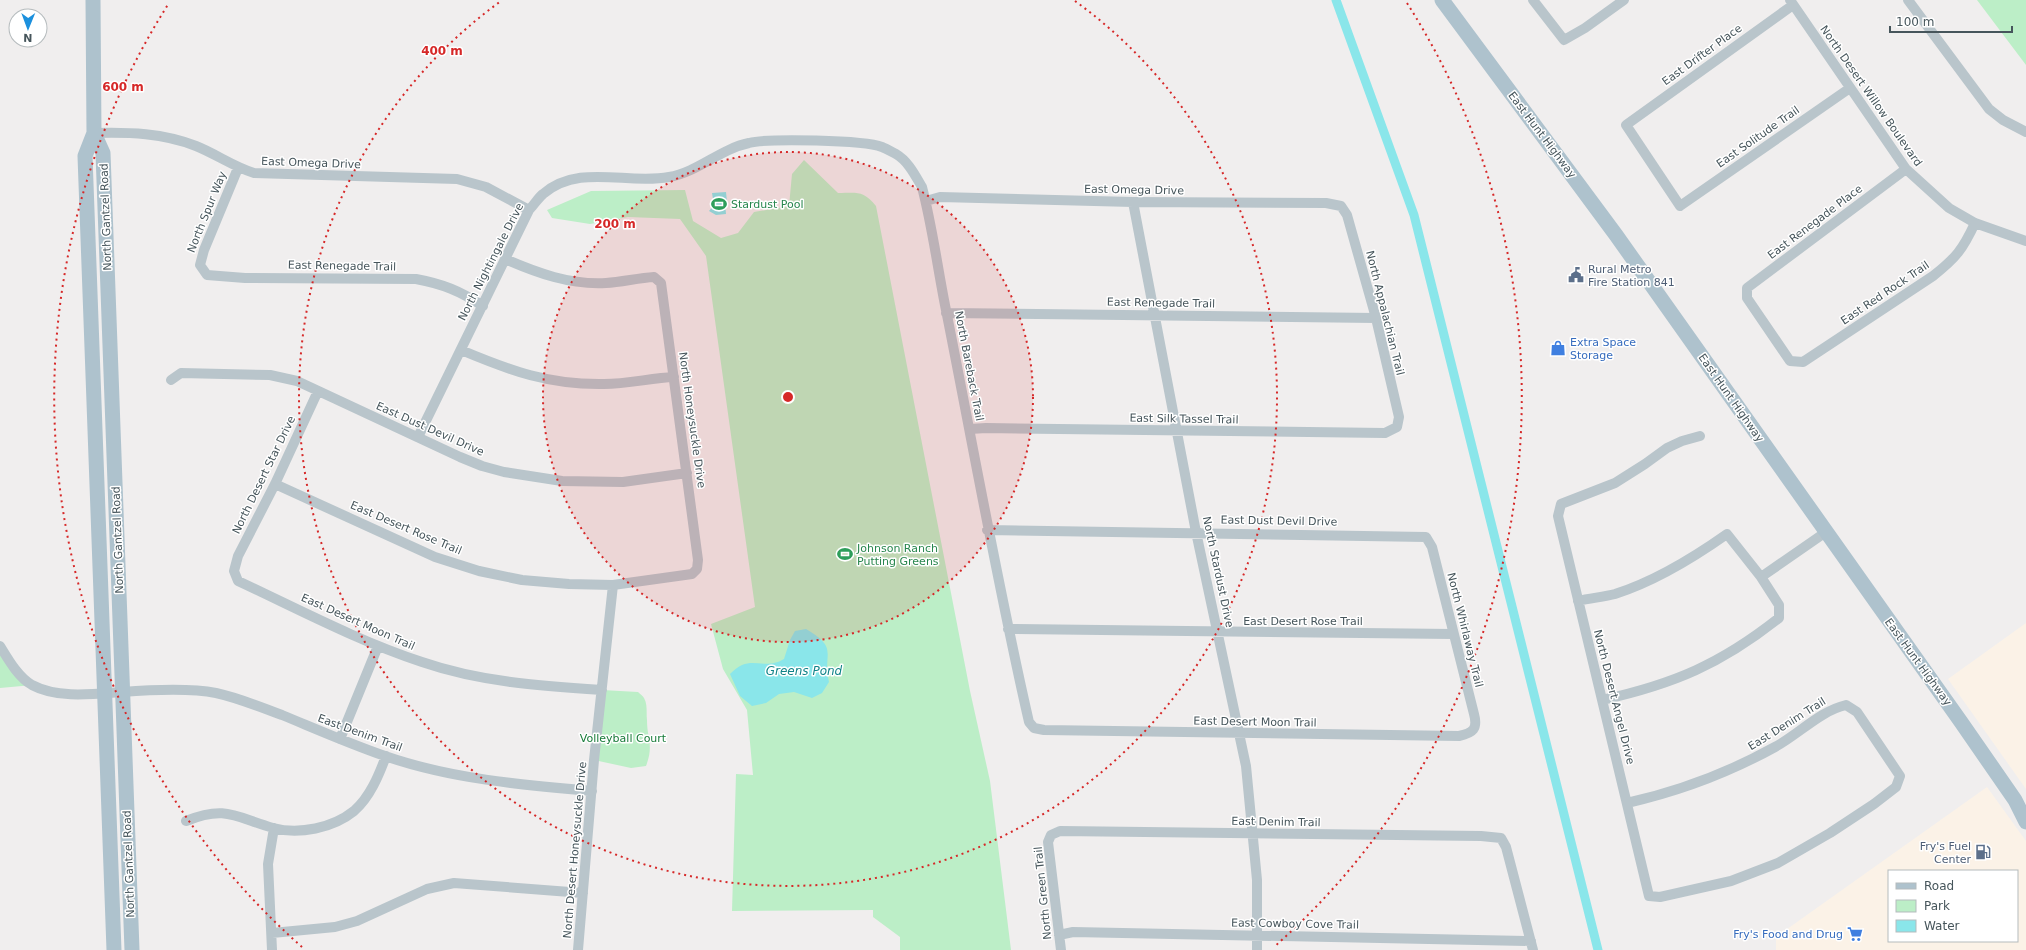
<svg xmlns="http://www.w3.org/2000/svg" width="2026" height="950" viewBox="0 0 2026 950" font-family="'DejaVu Sans',sans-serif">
<rect width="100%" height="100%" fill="#f0eeee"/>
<path fill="#fbf2e7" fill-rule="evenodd" d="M2026,623v166l-78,-110z
M1987,787l39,54v109h-250v-13zM1889,871h128v70h-128z"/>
<path fill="#bceec7" d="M1977,0h49v65z
M804,160l34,33c19,0 25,-3 38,13l94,485 20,90 21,169h-111v-13l-27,-20v-7l-141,1 4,-137 17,1 -6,-65 -24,-41 -12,-45 44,-17 -49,-351 -26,-37 -52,-2 -38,7 -38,-6 -5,-8 44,-19 94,-1 8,31 28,17 17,-5 16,-21 35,-6 3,-32z
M0,646l33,39 -33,3z
M602,690l36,2c2,2 5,4 6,6 4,7 2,15 3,22 0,19 7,25 -1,46l-15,2 -37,-8z"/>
<path fill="#8ae6ea" d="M726,192l1,10 -2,1 1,11 -10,1 -7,-4 5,-6 -2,-12z
M806,629c34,20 16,23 23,53l-7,11 -10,5 -18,-6 -15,2 -13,9 -14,3 -12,-10 -10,-22c21,-22 32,-2 54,-15l6,-19 5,-9z"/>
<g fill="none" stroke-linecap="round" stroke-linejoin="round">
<path stroke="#8ae6ea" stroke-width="9" d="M1336,0l78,215 184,735"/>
<path stroke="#b9c5cb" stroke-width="10" d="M1533,0l31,40 21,-12 39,-28
M1790,0l116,169 43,39 26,15 51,18
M1908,0l81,109 14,11 23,12
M1793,5l-167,120 54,81 170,-118
M94,133c35,-1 69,0 102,13 20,8 38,21 58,27l203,6 29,8 43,23
M238,168l-34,82 -4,15 7,10 38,3 171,1c27,5 44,12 67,27
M1906,169l-159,119v10l43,63 13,1 130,-86c23,-18 30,-27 42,-53
M926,201l14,-4 193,5 193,1 15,3 6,9 29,103 23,99 -2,10 -12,6 -399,-5 -16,1
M1133,202l63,330 50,234 11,114v70
M946,313l430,5
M461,350c50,21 88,35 143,34 24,0 47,-6 70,-7
M171,380l10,-7 89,2 27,6 163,76 22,9 22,6 58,9 61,1 64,-9
M318,391l-43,93 -37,72 -4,15 4,10c60,28 120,60 184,81 58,20 119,24 180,28
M418,437l111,-227c5,-5 9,-12 14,-16 36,-31 84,-9 126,-17 29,-5 51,-28 80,-34 20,-5 115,-3 133,4 5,2 10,5 14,7 12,7 19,21 26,33 11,42 16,85 25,128 27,136 51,272 82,407l5,6 10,2 415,6c14,-3 19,-7 15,-22l-42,-167 -6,-10 -439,-7
M275,484l160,73 44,14 43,9 47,4 44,1 79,-11 5,-5 1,-9 -37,-277 -7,-6c-16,1 -32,5 -48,6 -36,2 -69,-10 -101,-24
M1761,577l65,-45
M1578,601c12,-3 26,-4 37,-7 41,-13 78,-36 112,-60l34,43 18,28v13c-58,46 -105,66 -177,82
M1008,629l445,5
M0,646c8,13 18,31 32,39 26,14 62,9 90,7 27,-2 68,-4 94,1 23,5 44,14 66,22 34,14 68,29 103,41 66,23 138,29 207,35
M340,739l38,-93
M1627,803c53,-12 101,-30 148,-56 24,-13 45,-36 71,-42l11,7 43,64 -4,11 -22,17 -44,29 -52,30 -47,18 -71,16 -11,-1 -91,-380 3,-12 54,-21 30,-19 22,-16 15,-7 18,-5
M186,821c40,-16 49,-4 87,7 26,7 60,0 81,-17 16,-14 25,-36 32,-55
M272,933l63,-6 22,-6 70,-32 27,-6 129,10
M1059,935l14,-3 458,9
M272,950l-4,-86 6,-36
M578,950l16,-190 19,-175
M1061,950l-13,-108 3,-7 9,-4 421,5 20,2 5,9 27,103"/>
<path stroke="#aec2cd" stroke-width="15" d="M93,0l1,133 -9,23 29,794
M1442,0l174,235 345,487 54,78 11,22
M94,133l9,20 29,797"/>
</g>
<circle cx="788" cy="397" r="245" fill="#d62828" fill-opacity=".12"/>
<g fill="none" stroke="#d62828" stroke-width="2" stroke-dasharray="2 4">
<circle cx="788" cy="397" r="245"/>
<path d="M1075 1A489 489 0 1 1 501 1"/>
<path d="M302 947A734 734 0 0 1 169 3M1407 3A734 734 0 0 1 1274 947"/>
</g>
<defs>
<symbol id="stadium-bare" viewBox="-9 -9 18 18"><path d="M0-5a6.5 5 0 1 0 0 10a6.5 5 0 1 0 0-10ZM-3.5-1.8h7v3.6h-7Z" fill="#2e9e5b" stroke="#fff" stroke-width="2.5" paint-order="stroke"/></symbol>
<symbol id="civic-bare" viewBox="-9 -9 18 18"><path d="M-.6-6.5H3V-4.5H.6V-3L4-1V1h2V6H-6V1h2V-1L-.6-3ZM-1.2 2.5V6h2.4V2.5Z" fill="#5c6f8a" stroke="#fff" stroke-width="2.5" paint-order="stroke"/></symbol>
<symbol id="shop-bare" viewBox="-9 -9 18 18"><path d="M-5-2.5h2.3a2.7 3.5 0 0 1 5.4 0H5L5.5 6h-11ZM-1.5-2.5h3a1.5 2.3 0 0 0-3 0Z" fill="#3f7fe0" stroke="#fff" stroke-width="2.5" paint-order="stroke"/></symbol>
<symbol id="fuel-bare" viewBox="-9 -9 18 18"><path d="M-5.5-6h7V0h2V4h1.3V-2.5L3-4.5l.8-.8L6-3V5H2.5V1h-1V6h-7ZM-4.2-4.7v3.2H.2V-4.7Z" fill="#5c6f8a" stroke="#fff" stroke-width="2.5" paint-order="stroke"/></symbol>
<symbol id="supermarket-bare" viewBox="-9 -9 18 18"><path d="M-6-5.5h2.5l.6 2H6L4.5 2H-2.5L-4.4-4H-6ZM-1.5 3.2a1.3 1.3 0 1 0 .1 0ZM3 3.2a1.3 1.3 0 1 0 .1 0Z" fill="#3f7fe0" stroke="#fff" stroke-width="2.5" paint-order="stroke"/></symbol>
</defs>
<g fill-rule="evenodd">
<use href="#stadium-bare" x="708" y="193" width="22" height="22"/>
<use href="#civic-bare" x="1565" y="264" width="22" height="22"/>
<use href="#shop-bare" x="1547" y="337" width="22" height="22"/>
<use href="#stadium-bare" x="834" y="543" width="22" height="22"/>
<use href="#fuel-bare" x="1972" y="841" width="22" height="22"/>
<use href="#supermarket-bare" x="1844" y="923" width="22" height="22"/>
</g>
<g text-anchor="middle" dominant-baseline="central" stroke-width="3" stroke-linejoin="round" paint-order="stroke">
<g font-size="11" fill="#46555b" stroke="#fff">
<text transform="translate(1702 55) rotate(-36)">East Drifter Place</text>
<text transform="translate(1871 96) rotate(55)">North Desert Willow Boulevard</text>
<text transform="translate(1542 135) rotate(53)">East Hunt Highway</text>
<text transform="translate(1758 137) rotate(-35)">East Solitude Trail</text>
<text transform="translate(311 163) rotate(2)">East Omega Drive</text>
<text transform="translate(1134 190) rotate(1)">East Omega Drive</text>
<text transform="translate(207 212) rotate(-68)">North Spur Way</text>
<text transform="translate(106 217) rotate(-92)">North Gantzel Road</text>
<text transform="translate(1815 222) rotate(-37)">East Renegade Place</text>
<text transform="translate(491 262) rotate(-63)">North Nightingale Drive</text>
<text transform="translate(342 266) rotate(1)">East Renegade Trail</text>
<text transform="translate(1885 293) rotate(-34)">East Red Rock Trail</text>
<text transform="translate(1161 303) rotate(1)">East Renegade Trail</text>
<text transform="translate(1385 313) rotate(76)">North Appalachian Trail</text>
<text transform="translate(969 366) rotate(79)">North Bareback Trail</text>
<text transform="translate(1731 398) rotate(55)">East Hunt Highway</text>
<text transform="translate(1184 419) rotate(1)">East Silk Tassel Trail</text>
<text transform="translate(692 420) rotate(82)">North Honeysuckle Drive</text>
<text transform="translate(430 429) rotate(24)">East Dust Devil Drive</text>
<text transform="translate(264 475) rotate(-64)">North Desert Star Drive</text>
<text transform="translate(1279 521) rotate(1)">East Dust Devil Drive</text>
<text transform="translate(406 528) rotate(23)">East Desert Rose Trail</text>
<text transform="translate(118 540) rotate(-92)">North Gantzel Road</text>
<text transform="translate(1218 572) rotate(78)">North Stardust Drive</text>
<text x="1303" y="621">East Desert Rose Trail</text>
<text transform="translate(358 622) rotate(24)">East Desert Moon Trail</text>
<text transform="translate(1465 630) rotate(76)">North Whirlaway Trail</text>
<text transform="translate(1918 662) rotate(54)">East Hunt Highway</text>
<text transform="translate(1614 697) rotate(76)">North Desert Angel Drive</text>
<text transform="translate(1255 722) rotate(1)">East Desert Moon Trail</text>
<text transform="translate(1787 724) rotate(-32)">East Denim Trail</text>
<text transform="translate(360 733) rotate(20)">East Denim Trail</text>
<text transform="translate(1276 822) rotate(1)">East Denim Trail</text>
<text transform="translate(575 850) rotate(-85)">North Desert Honeysuckle Drive</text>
<text transform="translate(129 864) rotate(-92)">North Gantzel Road</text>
<text transform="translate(1043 893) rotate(-96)">North Green Trail</text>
<text transform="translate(1295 924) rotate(1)">East Cowboy Cove Trail</text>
</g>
<g font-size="11" fill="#27864d" stroke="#fff" text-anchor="start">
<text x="731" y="204">Stardust Pool</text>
<text x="857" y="548">Johnson Ranch<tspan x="857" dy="13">Putting Greens</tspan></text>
</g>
<g font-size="11" fill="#4e5e75" stroke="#fff" text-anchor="start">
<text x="1588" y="269">Rural Metro<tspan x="1588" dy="13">Fire Station 841</tspan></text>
<text x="1971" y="846" text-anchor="end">Fry's Fuel<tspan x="1971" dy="13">Center</tspan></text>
</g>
<g font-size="11" fill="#366cbe" stroke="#fff" text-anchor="start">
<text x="1570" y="342">Extra Space<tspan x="1570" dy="13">Storage</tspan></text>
<text x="1843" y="934" text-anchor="end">Fry's Food and Drug</text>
</g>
<g font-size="11" fill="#187b39" stroke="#fff">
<text x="623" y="738">Volleyball Court</text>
</g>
<g font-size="12" font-style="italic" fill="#0f8388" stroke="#fff">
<text x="804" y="671">Greens Pond</text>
</g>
</g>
<circle cx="788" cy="397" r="6" fill="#d62828" stroke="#fff" stroke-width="2"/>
<g font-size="12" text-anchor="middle" font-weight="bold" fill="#d62828" stroke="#fff" stroke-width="3" stroke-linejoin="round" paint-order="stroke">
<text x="442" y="55">400 m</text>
<text x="123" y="91">600 m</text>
<text x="615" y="228">200 m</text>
</g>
<rect x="1888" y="870" width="130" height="72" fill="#ffffff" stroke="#b5bbbd"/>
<rect x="1896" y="883" width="20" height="6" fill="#aec2cd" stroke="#b5bbbd"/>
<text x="1924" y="890" font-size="12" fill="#46555b">Road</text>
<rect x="1896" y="900" width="20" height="12" fill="#bceec7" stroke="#b5bbbd"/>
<text x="1924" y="910" font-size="12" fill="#46555b">Park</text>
<rect x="1896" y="920" width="20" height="12" fill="#8ae6ea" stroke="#b5bbbd"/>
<text x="1924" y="930" font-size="12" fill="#46555b">Water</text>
<g transform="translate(28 28) rotate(181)"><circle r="19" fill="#ffffff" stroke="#b5bbbd"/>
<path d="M0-3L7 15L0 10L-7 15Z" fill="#1c90dd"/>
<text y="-6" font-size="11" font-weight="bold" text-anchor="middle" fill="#46555b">N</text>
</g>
<path d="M1890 26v6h122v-6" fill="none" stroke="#46555b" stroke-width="2"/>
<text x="1896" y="26" font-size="12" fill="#46555b" stroke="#ffffff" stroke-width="3" paint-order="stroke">100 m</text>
</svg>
